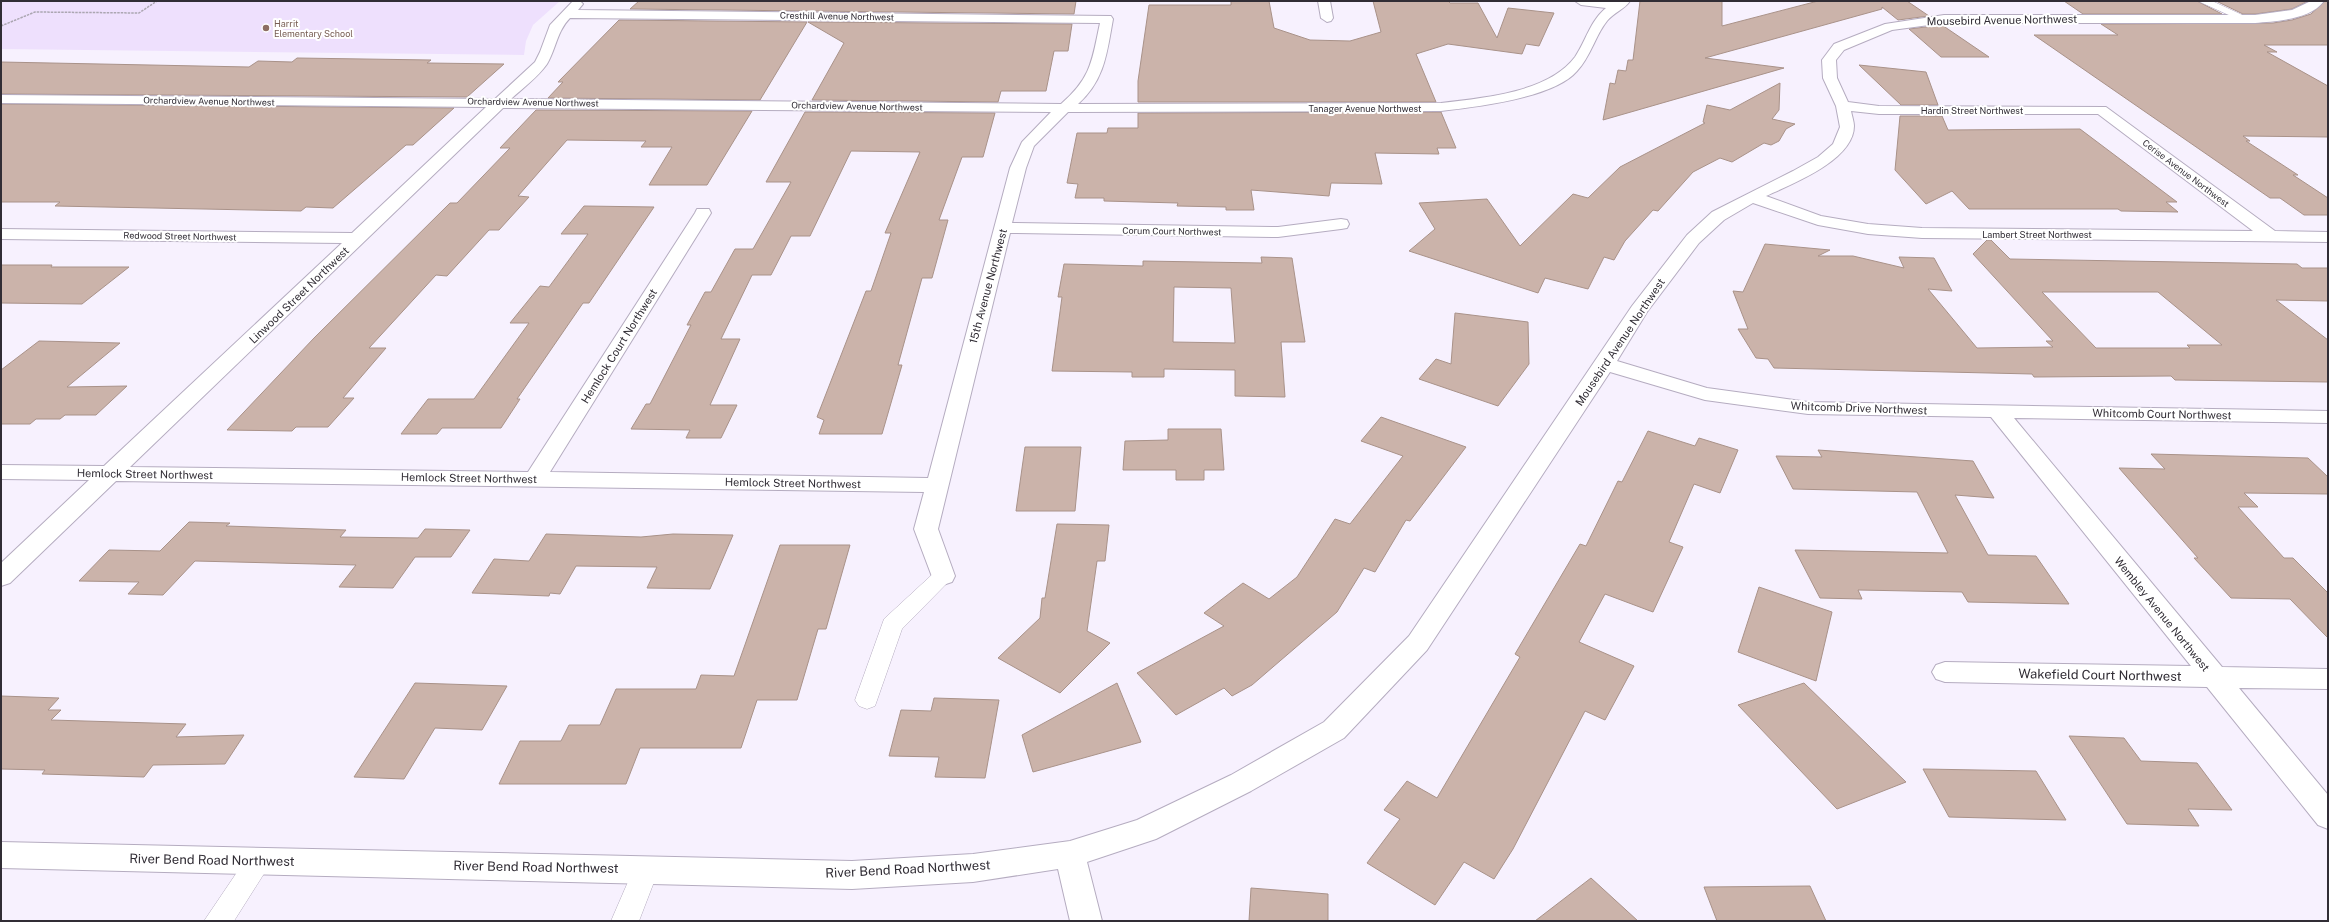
<svg xmlns="http://www.w3.org/2000/svg" width="2329" height="922" viewBox="0 0 2329 922" font-family="'Public Sans',sans-serif">
<rect width="100%" height="100%" fill="#f7f1fe"/>
<path fill="#eee0fd" d="M1,1h559l-27,24 -7,16 -2,14 -523,-6z"/>
<path fill="#cbb3aa" stroke="#a99289" fill-rule="evenodd" d="M639,1h437l-2,13 -444,-5z
M1231,1h38l5,27 36,12 40,1 31,-9 -8,-31h75l2,2h28l19,35 11,-30 46,5 -15,33 -13,-2 -4,10 -74,-10 -32,10 20,48h-298v-21l11,-76h82z
M1640,1h82v25l96,-25h89l22,15 -31,4 -16,-13v2l-177,49 79,10 -181,52 7,-37 5,1 3,-14 8,1 2,-11h5z
M2064,1h133l25,13h-139z
M2216,1h92l-16,8 -37,5h-12z
M2325,1h3v44h-64l13,7h-10l61,34v51l-85,-1 7,5h-4l52,34h-5l35,23v17h-24l-24,-17h-10l-236,-163h84l-17,-11 172,-1 19,-3 19,-6z
M619,20l188,2 -47,78 -212,-2 15,-16h-5z
M808,22l264,2 -4,27h-14l-8,40h-45l-3,11 -186,-2 32,-57z
M1942,25l47,32h-48l-32,-28z
M297,58l134,2 -4,3 77,1 -37,33 -466,-3v-32l248,5 9,-6 34,1z
M1859,65l67,7 12,33h-37z
M1780,83l-1,27 -7,9 23,5 -9,5 -7,12 -8,4 -7,-2 -32,19 -12,-4 -27,14 -35,39 -5,-1 -28,31 -11,19 -10,-3 -16,32 -43,-11 -7,15 -129,-42 26,-22 -16,-26 68,-4 33,47 53,-52 15,4 32,-31 85,-44 -2,-1 4,-17 23,5z
M1,104l453,4 -41,37h-7l-73,63 -27,-1 -5,4 -246,-5 5,-4h-59z
M536,110l216,1 -45,74h-58l23,-38h-31l5,-6 -79,-1 -49,56 11,1 -30,33h-10l-42,46 -11,-1 -67,73h17l-43,50h11l-26,29h-32l-4,4 -65,-1 87,-92 136,-135h7l53,-55h-10z
M805,112l190,1 -12,44h-21l-23,63h9l-16,58h-10l-24,87h4l-20,69h-63l5,-14 -7,-3 49,-126h5l20,-58h-6l35,-81 -69,-1 -41,85h-19l-20,39h-19l-31,64h19l-30,66h27l-16,33h-35l4,-8 -59,-1 15,-25h4l11,-21 30,-58h-4l18,-33h6l24,-43h18l38,-67h-25z
M1441,112l15,36h-19l2,6 -64,-1 7,31 -51,-1 -2,13 -78,-6 3,20h-28v-3l-49,-1 1,-3 -74,-2v-3h-29l3,-14 -11,-1 10,-50h30l1,-5h30v-15z
M1900,116h42l6,14 132,-1 97,73h-11l12,10 -57,-1 -3,-2h-149l-17,-18 -26,13 -31,-34z
M584,206l70,1 -65,96h-6l-66,96h3l-19,29h-59l-5,6h-36l27,-35h46l55,-76h-19l30,-37 9,1 39,-53h-27z
M1987,240h4l19,19 287,5 5,4h26v33l-52,-1 52,40v42l-153,-2 -4,-4 -137,1 -2,-3 -258,-6 -6,-9 -12,-1 -18,-29h10l-15,-38 10,1 22,-48 65,6 -12,6h35l51,12 -5,-11 35,1 18,33 -24,-2 49,59 76,-1 -7,-6h7l-80,-87zM2042,292h116l64,53h-35l3,3h-94z
M1261,257l31,1 13,84h-24l4,55 -50,-1v-26l-71,-1v8h-32v-5l-80,-1 10,-74h-4l6,-33 79,2v-5l119,2zM1174,287l57,1 4,55 -62,-1z
M1,265h51l-1,2h78l-47,37 -81,-1z
M1455,313l73,9 1,42 -31,42 -79,-27 17,-20 15,5z
M39,341l81,2 -53,44 60,-1 -31,29h-31l-5,4h-24l-6,5h-29v-54z
M1381,417l85,30 -56,74 -4,-1 -31,52 -11,-4 -27,44 -85,73 -20,11 -8,-8 -48,27 -39,-42 87,-47 -20,-13 39,-30 26,16 28,-22 38,-58 15,5 53,-68 -42,-15z
M1168,429h53l3,41h-20v10h-28v-10h-53l2,-29 43,-1z
M1648,431l47,15 4,-8 39,12 -18,43 -26,-9 -25,58 14,5 -30,65 -48,-18 -26,48 55,24 -29,54 -20,-9 -72,138 -19,30 -30,-17 -29,43 -68,-42 33,-44 -16,-9 23,-29 30,17 83,-141 -5,-3 65,-110 6,2 32,-65 4,1z
M1025,447h56l-6,64h-59z
M1818,450l155,11 21,37 -39,-3 33,60 48,1 33,48 -101,-2 -6,-10 -104,-2 4,9 -42,-1 -25,-48 153,3 -31,-61 -124,-3 -17,-33 46,1z
M2151,454l157,4 20,19v17l-84,-1 14,14h-20l46,51h9l35,35v45l-38,-39 -59,-1 -37,-40h4l-79,-90 46,1z
M189,522l41,1 -4,3 120,4 -6,7 78,1 7,-9 45,1 -19,27h-36l-22,31 -54,-1 17,-22 -161,-4 -32,34 -35,-1 11,-12 -60,-1 30,-31 51,1z
M1057,524l52,1 -4,36h-8l-10,70 23,12 -50,50 -62,-35 42,-40 2,-20h3z
M546,534l95,3 32,-3 60,1 -23,54 -63,-1 10,-21 -81,-1 -16,28 -10,-1 -1,3 -77,-3 22,-34 35,2z
M780,545h70l-24,84h-8l-21,71h-40l-16,48h-101l-14,36h-127l21,-43h41l8,-16h31l16,-36h80l5,-14 33,1z
M1759,587l73,25 -16,69 -78,-29z
M415,683l92,3 -25,44 -47,-2 -31,51 -50,-2z
M1117,683l24,59 -108,30 -11,-37z
M1804,683l102,99 -69,27 -99,-104z
M1,696l58,2 -11,12h13l-10,10 135,4 -10,13 68,-2 -19,29 -72,1 -9,12 -102,-3 3,-4 -44,-1z
M934,698l65,2 -14,78 -50,-1 4,-20 -50,-1 12,-46 30,1z
M2069,736l55,2 17,23 56,2 35,47 -44,-1 11,17 -72,-2z
M1923,769l113,2 30,49 -117,-3z
M1591,878l47,43h-103z
M1810,886l16,35h-109l-13,-34z
M1251,888l77,6v27h-79z"/>
<g fill="none" stroke-linecap="round" stroke-linejoin="round">
<defs>
<path id="lane" d="M2198,1h14l39,18 -1,2h-8z
M943,569l7,2 4,5 -52,53 -27,77 -8,3 -8,-3 -4,-6 29,-81 52,-48z
M259,849l9,4 4,8 -38,60h-30l46,-68z
M646,857l9,4 4,8 -20,52h-28l26,-60z"/>
<path id="street" d="M573,1h7l3,3 -5,6 533,6 2,3c-6,33 -8,61 -35,85l363,-1c41,-5 107,-10 134,-46 11,-16 15,-36 31,-49l-25,-3 -6,-4h55c-5,8 -17,12 -23,20 -12,15 -16,35 -30,50 -23,27 -101,36 -136,40l-373,1 -34,34 -8,22 -14,55 266,4 63,-8 6,1 2,4 -2,4 -6,1 -63,8 -268,-4 -72,296 17,47 -3,6 -9,3 -9,-3 -20,-53 10,-37 -808,-11 -106,102 -9,3v-23l88,-83 -88,-1v-14l103,1 238,-223 -341,-4v-10l351,4 134,-126 -485,-4v-8l494,4 40,-37 5,-10 10,-27zM570,18l530,5c-8,37 -8,54 -39,81l-550,-5c12,-11 27,-22 36,-35 9,-15 10,-33 23,-46zM503,108l548,4 -29,30 -12,26 -82,310 -378,-6 161,-259 -2,-4h-12l-2,4 -167,259 -398,-5z
M1318,1h12l3,17 -2,3 -4,1 -6,-4z
M2311,1h13c-14,19 -48,20 -69,22h-311l-52,7 -48,20 -8,10 1,18 11,24 31,4 227,1 169,124 53,1v10l-406,-4 -54,-4 -50,-9 -65,-22 -29,17 -25,23 -52,69 -30,49 90,27 101,14 520,9v12l-314,-5 208,249 106,2v20l-89,-1 89,107v34l-10,-4 -111,-138 -262,-5 -9,-3 -4,-7 4,-7 9,-3 246,4 -200,-249 -183,-3 -103,-14 -95,-28 -183,278 -83,88 -93,53 -95,48 -69,23 15,59h-32l-12,-52 -85,13 -121,7 -851,-21v-26l851,19 121,-7 97,-13 67,-21 94,-45 93,-53 85,-86 223,-330 55,-71 25,-23 81,-41 25,-14 15,-13 7,-17 -4,-21 -13,-28 -1,-18 12,-16 51,-20 59,-9h311l37,-5zM1851,111l28,3h219l155,117 -331,-3 -54,-4 -47,-8 -55,-20c26,-12 88,-36 88,-70 0,-4 -2,-10 -3,-15z"/>
</defs>
<use href="#lane" stroke="#b5acc0" stroke-width="1"/>
<use href="#street" stroke="#b5acc0" stroke-width="2"/>
<path stroke="#aba6b1" stroke-width="1.5" stroke-dasharray="2.5 1" stroke-linecap="butt" d="M1,26l34,-14 104,1 18,-12"/>
<use href="#lane" fill="#fff" fill-rule="evenodd"/>
<use href="#street" fill="#fff" fill-rule="evenodd"/>
</g>
<circle fill="#8d6e63" stroke="#fff" stroke-width="1.5" cx="266" cy="28" r="4"/>
<g text-anchor="middle" dominant-baseline="central" stroke-width="4" stroke-linejoin="round" paint-order="stroke">
<g font-size="9" fill="#312d35" stroke="#fff">
<text transform="translate(837 16) rotate(1)">Cresthill Avenue Northwest</text>
<text transform="translate(209 101) rotate(1)">Orchardview Avenue Northwest</text>
<text transform="translate(533 102) rotate(1)">Orchardview Avenue Northwest</text>
<text transform="translate(857 106) rotate(1)">Orchardview Avenue Northwest</text>
<text x="1365" y="108">Tanager Avenue Northwest</text>
<text x="1972" y="110">Hardin Street Northwest</text>
<text transform="translate(2186 173) rotate(37)">Cerise Avenue Northwest</text>
<text transform="translate(1172 231) rotate(1)">Corum Court Northwest</text>
<text x="2037" y="234">Lambert Street Northwest</text>
<text transform="translate(180 236) rotate(1)">Redwood Street Northwest</text>
</g>
<g font-size="9" fill="#785e54" stroke="#fff" text-anchor="start">
<text x="274" y="23">Harrit<tspan x="274" dy="10">Elementary School</tspan></text>
</g>
<g font-size="11" fill="#312d35" stroke="#fff">
<text transform="translate(2002 20) rotate(-1)">Mousebird Avenue Northwest</text>
<text transform="translate(988 286) rotate(-75)">15th Avenue Northwest</text>
<text transform="translate(299 295) rotate(-44)">Linwood Street Northwest</text>
<text transform="translate(1620 342) rotate(-56)">Mousebird Avenue Northwest</text>
<text transform="translate(619 346) rotate(-58)">Hemlock Court Northwest</text>
<text transform="translate(1859 408) rotate(2)">Whitcomb Drive Northwest</text>
<text transform="translate(2162 414) rotate(1)">Whitcomb Court Northwest</text>
<text transform="translate(145 474) rotate(1)">Hemlock Street Northwest</text>
<text transform="translate(469 478) rotate(1)">Hemlock Street Northwest</text>
<text transform="translate(793 483) rotate(1)">Hemlock Street Northwest</text>
<text transform="translate(2162 614) rotate(51)">Wembley Avenue Northwest</text>
</g>
<g font-size="13" fill="#312d35" stroke="#fff">
<text transform="translate(2100 675) rotate(1)">Wakefield Court Northwest</text>
<text transform="translate(212 860) rotate(1)">River Bend Road Northwest</text>
<text transform="translate(536 867) rotate(1)">River Bend Road Northwest</text>
<text transform="translate(908 869) rotate(-3)">River Bend Road Northwest</text>
</g>
</g>
<rect width="2329" height="922" fill="none" stroke="#312d35" stroke-width="4"/>
</svg>
